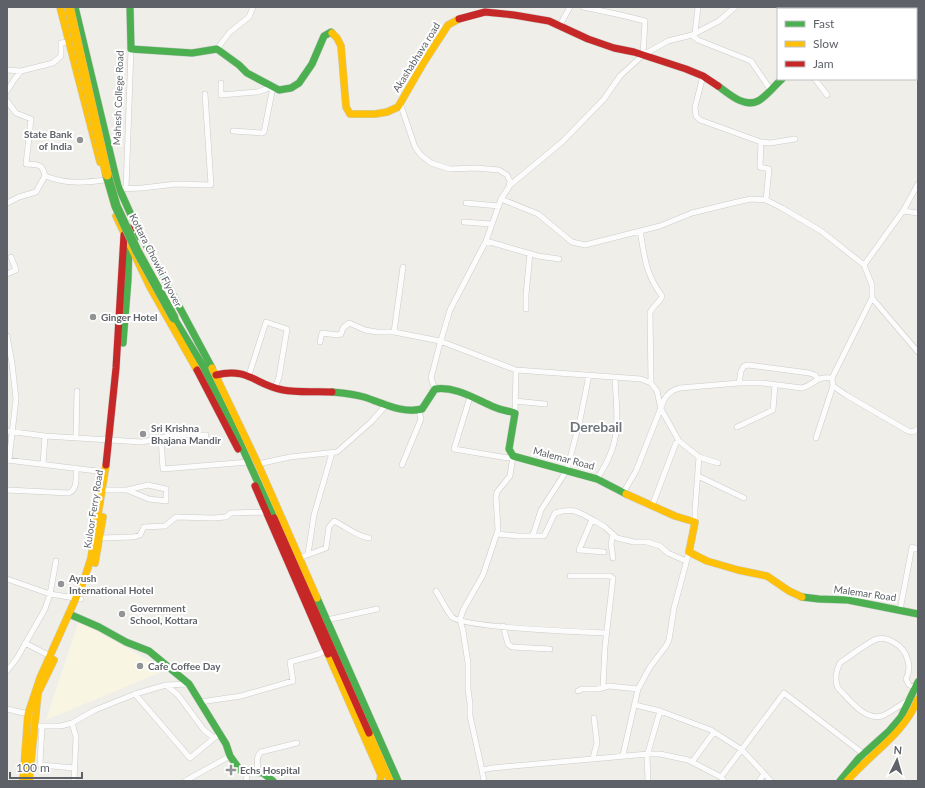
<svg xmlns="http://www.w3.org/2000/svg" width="925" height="788" viewBox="0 0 925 788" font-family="Lato,sans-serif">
<rect width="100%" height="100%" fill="#efeee9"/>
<path fill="#f8f5e3" d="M79,621l87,49 -120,50z"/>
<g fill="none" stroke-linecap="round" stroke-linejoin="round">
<defs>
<path id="street" d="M583,7l38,8 24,6 -2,34
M783,7l1,2
M560,25l10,-18
M695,33l3,-26
M692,35l6,5 53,21 19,28
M217,49l13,-17 19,-15 4,-10
M7,70l14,1
M703,76l-8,31 1,9 4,4 61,22 9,1 25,-4
M815,79l12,16
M221,83v12l36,-3 16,-5
M7,91l7,-11 7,-9 32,-8 8,-7v-13l7,-1
M7,101l9,12 15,6 -5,45c12,1 16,-1 19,12l-9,16 -17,5 -12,6
M400,103l15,44 6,8 10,8 19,6 26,-1 23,2 8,5 3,6 -1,6 -8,12 -15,42 -36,69 -11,37 -8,31 4,11
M233,131l29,2 2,-1 9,-45
M761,142l-1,25 9,2 -3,31
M45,176c22,8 37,7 60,4
M509,186l53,-44 42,-43 16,-23 23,-21 25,-14 24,-6 27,-14 16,-14
M119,189l23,-1 34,-4 35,1 -6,-91
M126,189l5,-140
M501,199l37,15 34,28 13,3 75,-19 32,-13 45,-11 14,-3 15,1 16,8 39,23 43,34 8,20v13l-40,80c-17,-2 -16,6 -30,10l-40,-5h-23l-59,5c-8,2 -12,5 -16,12l-28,71 -13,22
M466,203l33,3
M903,211l15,-27
M464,222l27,2
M640,231c5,27 5,42 22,65 -2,7 -10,10 -12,17l1,70
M486,241l52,15 21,3
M864,265l39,-54 15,2
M7,274l9,-4 -5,-13
M872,298l46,54
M526,309v-14l4,-42
M394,332l9,-65
M7,336l5,27 4,36 -7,61
M320,342l2,-9 15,2 4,-1 2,-6 6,-5 16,7 12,2h17l46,9 76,29
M249,375l17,-53 21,7 -8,48 -4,11
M832,378l1,8 13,9 62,36 5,1 5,-3
M739,383l2,-12 3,-5 4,-1 61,8 6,2 3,4
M470,397l-16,52 54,9 5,-2
M515,401l30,3
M515,413l1,-43 125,9 10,4 6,8 4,18 18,32 20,16 19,6
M737,427l36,-17 2,-25
M7,431l38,5 97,6 19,-4 2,31 86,-7
M76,438l1,-47
M161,438l11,-3h34
M816,438l17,-52
M7,460l98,12
M43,464l2,-28
M258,464l32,-7 47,-5 34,-30 16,-18
M402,465l19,-46 -2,-8
M698,476l46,22
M597,479c4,-7 9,-14 12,-22 12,-24 7,-53 6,-79
M7,490l62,3c9,-4 7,-17 7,-25
M107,490h20l21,-5 18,4v12l-17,-2 -22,-9
M652,506l24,-63
M695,522v-12l4,-53
M497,534l21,2h26l11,-23c19,-6 23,-1 40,8
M533,534l1,-2 7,-22 26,-40 13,-50 9,-45
M100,538l34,-1 6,-2 4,-8 21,-1 11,-9 37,1 13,-1 5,-4 38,-1
M604,552l-25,-2 12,-28 4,-1 10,6 12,11 17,4h13l13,4 8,7 18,8
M308,554l6,-39 18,-62
M299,558l27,-10 3,-21 5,-6c13,6 20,14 35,17
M613,558l-2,-14 2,-10
M570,576h40l3,2 -8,69 -2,40
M7,579l43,15 31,5
M436,591c4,6 12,22 16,26 12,11 132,15 155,16
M900,610l12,-63 6,2
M327,620l50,-11
M503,626l5,18 4,3 38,2
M25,643l25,13
M7,671l10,-13 28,-49 5,-15 6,-33
M166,685l12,10 26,35 10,8
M578,691l4,-2h16l11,-3 29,3
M135,694l55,64 29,-24
M909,700c-8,4 -19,13 -27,16 -18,5 -34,-18 -44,-28 -4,-9 -2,-17 2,-25 7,-5 30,-22 37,-24 12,-3 27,8 30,19 3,7 2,15 -1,21l3,6 6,2
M200,702l41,-6 52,-15 -3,-19 29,-8 7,-4
M635,705l25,6
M7,709l21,5
M72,723l4,14 -2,44
M34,726h27l11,-3 23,-13 40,-16 31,-9 23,-1
M42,726l-2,38 1,1 33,3
M623,755l15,-66 12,-22 16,-21 3,-6 5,-32 15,-56
M593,758l4,-15 -3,-25
M692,762l22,-30
M482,770l-12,-54v-12l-2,-15v-26l-5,-32 -3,-11 3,-10 20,-35 15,-45 -2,-33 1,-5 13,-16 3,-20
M258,773c0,-7 -3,-16 3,-21l36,-9
M185,781l45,-25
M246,781l2,-10
M484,781l-2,-11 10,-2 156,-14h12l28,6 33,17
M648,781l-1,-25 13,-45 51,19 31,20 29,31
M724,781l-3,-4 63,-84 81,62
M759,781l5,-7"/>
<path id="fast" d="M75,7l43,179 18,40 76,142
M130,7l1,42 61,4 25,-4 22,16 8,8 32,17 12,-2 8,-5 13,-19 12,-28 7,-4 1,1
M818,7v2
M718,86c11,8 26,22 40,15 8,-4 17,-16 24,-22
M174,318l29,48 28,57 43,95
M123,343l5,-63 1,-36 11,-11
M332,392c11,1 22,2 32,5 19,6 38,17 58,12l13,-20c21,-3 40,10 59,18 7,3 14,4 21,6l-6,36 4,7 84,23 29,15
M802,597l17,2 29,1 70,14
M317,598l81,183
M69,614l30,13 27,15 23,9 40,33 37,60 4,12 10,14 23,3 10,8
M840,781l19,-23 30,-27 12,-14 17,-35"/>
<path id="slow" d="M60,7l40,155
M332,33l5,5 4,8 5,61 4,7h25l12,-2 11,-5 26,-45 24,-37 11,-6
M116,216l34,71 47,83
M212,368l46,96 59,134
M626,494l49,22 20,6 -6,30 18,9 31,9 29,6 22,15 13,6
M95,563l8,-46
M328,654l53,121 -1,6
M369,733l21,48
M23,781l5,-67 12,-36 44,-98 7,-22 15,-93
M29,781l9,-88 16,-33
M847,781c24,-28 57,-47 71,-82"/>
<path id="jam" d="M459,19l26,-7 29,3 35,6 39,18 26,9 20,4 52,17 17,7 15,10
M197,370l41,79
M216,375c33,-8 39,10 67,15 16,3 33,1 49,2
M106,465l10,-97 8,-133 8,-7
M255,486l73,168
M274,518l95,215"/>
</defs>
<use href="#street" stroke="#cbcbca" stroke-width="6"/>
<use href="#fast" stroke="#cbcccb" stroke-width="8"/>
<use href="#slow" stroke="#cbcccb" stroke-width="8"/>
<use href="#jam" stroke="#cbcccb" stroke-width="8"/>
<use href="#street" stroke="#fdfcfc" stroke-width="5"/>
<use href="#fast" stroke="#4caf50" stroke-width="7"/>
<use href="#slow" stroke="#ffc107" stroke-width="7"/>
<use href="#jam" stroke="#c62828" stroke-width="7"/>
<defs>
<path id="fast-bridge" d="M107,175l9,31 21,45 37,67"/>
<path id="slow-bridge" d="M69,7l38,168"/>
</defs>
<use href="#fast-bridge" stroke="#c7be95" stroke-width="10" stroke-linecap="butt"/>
<use href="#slow-bridge" stroke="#c7be95" stroke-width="10" stroke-linecap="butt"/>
<use href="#fast-bridge" stroke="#4caf50" stroke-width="9"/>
<use href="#slow-bridge" stroke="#ffc107" stroke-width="9"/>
</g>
<g fill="#919395" stroke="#fff" stroke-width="1.5">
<circle cx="80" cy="140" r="4"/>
<circle cx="93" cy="317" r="4"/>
<circle cx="143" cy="434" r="4"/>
<circle cx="61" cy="584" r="4"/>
<circle cx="122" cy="614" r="4"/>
<circle cx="140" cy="666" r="4"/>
<path d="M229 764h4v4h4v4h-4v4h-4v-4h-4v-4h4z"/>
</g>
<g text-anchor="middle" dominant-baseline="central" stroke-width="4" stroke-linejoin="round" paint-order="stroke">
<g font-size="10" fill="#5e6268" stroke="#fff">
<text transform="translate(416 57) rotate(-58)">Akashabhava road</text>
<text transform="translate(118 98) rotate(-88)">Mahesh College Road</text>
<text transform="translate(156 260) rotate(63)">Kottara Chowki Flyover</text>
<text transform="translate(564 458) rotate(15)">Malemar Road</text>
<text transform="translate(93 509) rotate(-81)">Kuloor Ferry Road</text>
<text transform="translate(865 593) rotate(8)">Malemar Road</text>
</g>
<g font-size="10" font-weight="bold" fill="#5e6268" stroke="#fff" text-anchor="start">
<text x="72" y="134" text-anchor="end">State Bank<tspan x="72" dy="12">of India</tspan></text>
<text x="101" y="317">Ginger Hotel</text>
<text x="151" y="428">Sri Krishna<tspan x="151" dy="12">Bhajana Mandir</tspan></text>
<text x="69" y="578">Ayush<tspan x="69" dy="12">International Hotel</tspan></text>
<text x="130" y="608">Government<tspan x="130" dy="12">School, Kottara</tspan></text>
<text x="148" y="666">Cafe Coffee Day</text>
<text x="240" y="770">Echs Hospital</text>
</g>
<g font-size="14" font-weight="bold" fill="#6f747a" stroke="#fff">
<text x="596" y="426">Derebail</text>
</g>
</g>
<rect width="925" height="788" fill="none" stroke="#5e6268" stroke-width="16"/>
<rect x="777" y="8" width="140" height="72" fill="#ffffff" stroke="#bfc0c3"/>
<rect x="785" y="21" width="20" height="6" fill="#4caf50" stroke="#bfc0c3"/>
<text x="813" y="28" font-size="12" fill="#5e6268">Fast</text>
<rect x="785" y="41" width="20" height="6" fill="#ffc107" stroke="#bfc0c3"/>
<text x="813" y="48" font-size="12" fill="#5e6268">Slow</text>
<rect x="785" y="61" width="20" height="6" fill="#c62828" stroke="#bfc0c3"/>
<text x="813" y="68" font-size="12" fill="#5e6268">Jam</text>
<g transform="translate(897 760) rotate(5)" stroke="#ffffff" stroke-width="3" paint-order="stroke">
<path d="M0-3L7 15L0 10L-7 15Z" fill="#5e6268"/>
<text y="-6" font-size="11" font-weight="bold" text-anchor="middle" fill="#5e6268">N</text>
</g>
<path d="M10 772v6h72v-6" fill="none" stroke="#5e6268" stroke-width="2"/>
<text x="16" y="772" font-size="12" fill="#5e6268" stroke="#ffffff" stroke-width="3" paint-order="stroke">100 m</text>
</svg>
